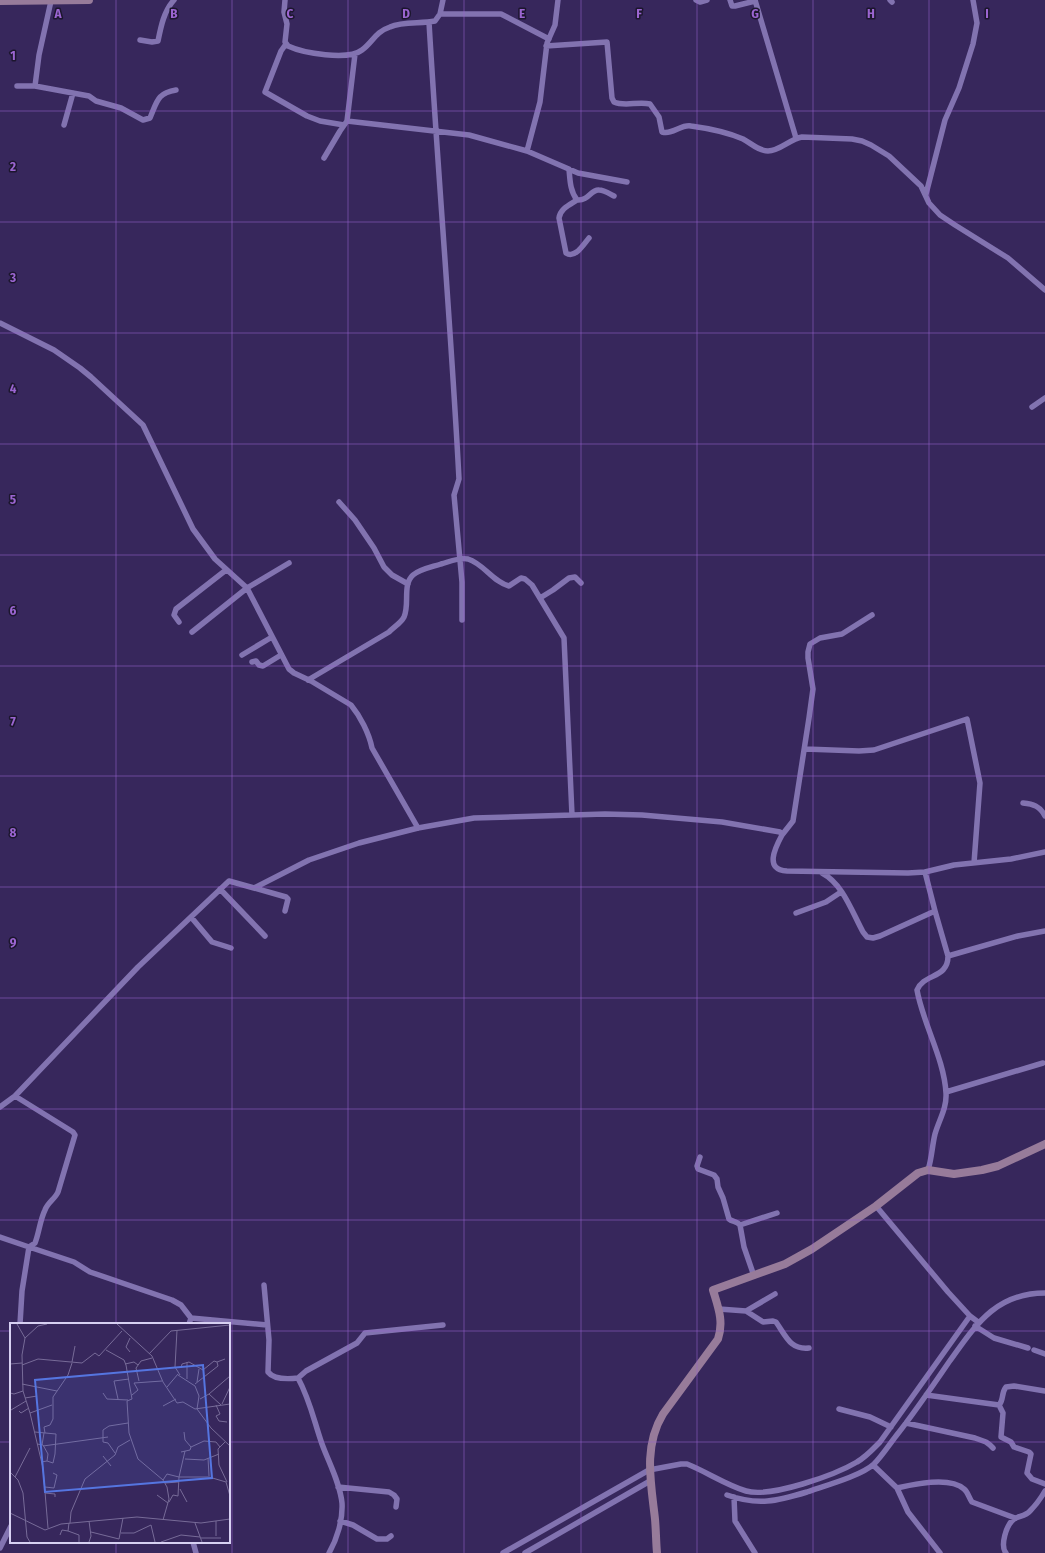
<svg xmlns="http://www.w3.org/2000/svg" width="1045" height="1553" viewBox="0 0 1045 1553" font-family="'Fira Sans Condensed',sans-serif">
<rect width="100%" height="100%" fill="#37275c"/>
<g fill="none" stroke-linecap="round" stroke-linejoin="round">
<path stroke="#8273b0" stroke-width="5.5" d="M285,0l-1,12 3,12 -2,18 3,4c15,7 60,15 74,4 11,-8 13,-18 28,-23 13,-6 31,-3 45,-6l5,-7 3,-14
M696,0l4,2 7,-2
M730,0l2,6h3l20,-5
M755,0l41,138
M890,0l2,2
M51,1l-12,54 -4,31 54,10 7,5 25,7 22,12 7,-2c7,-16 7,-25 26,-28
M440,14h61l48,25
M429,22c9,153 22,305 30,457l-5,16 8,87v38
M140,40l12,2 6,-1c3,-15 6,-30 16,-41
M286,44l-5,7 -16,41 42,24 13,5 24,4
M546,46l61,-4 5,56 2,4c11,5 24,-1 36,2l9,13 3,15c11,3 19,-8 29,-6 15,2 38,7 52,13 8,4 15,12 25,12 12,0 22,-12 34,-14l50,2 10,2 9,4 18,11 32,30 8,17 11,12 15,10 53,33 37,32
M17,86h18
M347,121l122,14 58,16 13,-49 7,-59 8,-18 3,-25
M64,125l9,-32
M527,151l51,22 49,9
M324,158l16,-27 7,-10 8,-67
M569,169c1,11 1,22 8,31 12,1 14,-11 22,-10 5,0 11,4 15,6
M926,194l19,-74 14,-32 14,-44 4,-21 -4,-23
M577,200c-8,5 -17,9 -18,18l7,35c9,6 17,-8 23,-15
M0,323l54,27 26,18 11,9 52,48 50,104 22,30 32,29 42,81 5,4 17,8 40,24c9,11 18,28 21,43l46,80
M1032,407l13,-9
M339,502l16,18 19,28 10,19 8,8 16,9
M540,598l13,-8 16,-12 6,-1 6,6
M179,622l-5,-7 2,-6 50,-39
M192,632l55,-44 42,-25
M242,655l30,-18
M252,662l4,-1 3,4 4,1 18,-11
M308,680l81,-48c5,-5 12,-9 15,-15 6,-13 -2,-32 9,-42 7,-6 19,-8 28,-11 8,-2 18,-7 27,-5 16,5 25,23 41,27l12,-8 4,1 7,6 32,53 8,177
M805,749l54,2 15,-1 93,-31 13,64 -6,80
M1023,803c10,1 17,3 22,13
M782,835l11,-14 16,-103 4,-29 -5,-31v-6l2,-8 10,-6 22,-4 30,-19
M925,872l10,39
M822,873c21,11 30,39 41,59l4,5 6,1 7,-2 55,-25 13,45c0,23 -24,17 -31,34 6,34 27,68 29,103 1,15 -7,27 -11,41 -3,12 -3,24 -7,36
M254,888l32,9 2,2 -3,12
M220,889l45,47
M796,913l30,-11 15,-10
M191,917l21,25 19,6
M948,956l70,-20 27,-5
M946,1092l97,-29
M0,1107l15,-11 123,-129 91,-86 25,7 55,-28 50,-17 59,-15 56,-10 131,-4 37,1 80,7 58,10 2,3c-7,13 -18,35 5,36l121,2 17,-1 29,-7 57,-6 34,-7
M700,1157l-3,9 1,3 16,6 3,4 1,8 5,11 6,21c3,3 8,2 11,6l4,22 10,29
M876,1206l72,86 22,24 8,6
M740,1225l37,-12
M0,1237l29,10 6,-4c4,-10 5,-23 10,-33 3,-8 10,-11 13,-18l17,-57 -2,-3 -58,-36
M264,1285l5,55 -1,32c6,8 21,7 30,6 12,22 16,43 24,66 7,19 18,39 20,59 1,17 -5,36 -13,50
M719,1309l27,2 17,11 10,-1 3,1c10,14 14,28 33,26
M746,1311l29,-17
M20,1324l2,-33 7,-44 45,15 16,10 82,28 9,5 10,13 76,7
M189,1324l2,-6
M975,1326l19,12 34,10
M1034,1350l11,4
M298,1378l8,-7 51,-28 8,-10 78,-8
M926,1395l73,10c5,-5 2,-12 7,-18l8,-1 31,5
M999,1405l4,8 -2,24 10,5 3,5 15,5 2,2 -4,19 5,6 13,5
M839,1409l31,8 21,10
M906,1423l69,15 11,4 4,3 3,3
M873,1465l24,23 11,24 32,41
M338,1487l51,5 5,3 3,4 -1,8
M897,1488c17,-4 53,-12 67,1 4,3 5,9 8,13l43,16
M727,1495c31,11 50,6 80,-3 17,-6 54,-16 67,-28 8,-8 15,-19 22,-28 19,-24 36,-49 53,-74 26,-36 46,-69 96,-69
M734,1497l1,24 20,32
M340,1521l13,4 24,14h10l4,-3
M193,1542l3,11
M0,1548l11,-22
M503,1553l146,-83 32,-6h6c20,8 39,21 59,27 25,7 89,-16 111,-29 9,-5 16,-13 23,-20l90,-126
M525,1553l125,-72
M1006,1553c-6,-7 0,-28 8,-34 5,-3 12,-3 16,-8 6,-6 11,-13 15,-20"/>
<path stroke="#977b9a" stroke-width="8" d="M0,1l89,-1
M657,1553c-1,-11 -1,-23 -2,-34 -4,-36 -12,-72 8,-105l55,-75c6,-18 0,-32 -5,-49l72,-26 27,-15 64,-43 42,-33 10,-3 26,4 28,-4 16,-4 47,-22"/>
</g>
<path fill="none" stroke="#9b65d1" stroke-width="1" stroke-opacity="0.55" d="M116,0v1324M232,0v1553M348,0v1553M464,0v1553M581,0v1553M697,0v1553M813,0v1553M929,0v1553M0,111h1045M0,222h1045M0,333h1045M0,444h1045M0,555h1045M0,666h1045M0,776h1045M0,887h1045M0,998h1045M0,1109h1045M0,1220h1045M0,1331h11M229,1331h816M0,1442h11M229,1442h816M116,1542v11"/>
<g transform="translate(10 1323)">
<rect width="220" height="220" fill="#37275c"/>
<path fill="none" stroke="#776b98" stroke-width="1" d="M7,1l8,14 -3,17 1,36 7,22 13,55 5,60M107,1l35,32 11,26 14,21 6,-1 12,7 35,-5M167,7l-2,37 5,8M15,15l13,-12 9,-2M120,15l-4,9 4,5M96,27l18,10 2,5 6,34 -5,2 2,32 9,26 25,21 4,7 2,12 -6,21M139,31l22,-23 59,-6M62,39l3,-16M177,39v17M0,41l12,-1M115,41l9,-2 4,3M12,42l16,-6 44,4 13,-10 4,3 23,-25M171,45l1,-4 7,-2 14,8 11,-9 3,1M168,52l17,11 4,10 -2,13 14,19 19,18M129,58l-3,-13 5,-7 11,-3M187,59l2,-13M12,61l35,7M185,61l23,-18 -1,-4 8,-3M157,64l11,-13M0,70l4,1 9,-3M93,70l4,6 21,1M199,71l21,-18M122,72l6,-5 -4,-7 28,-2M15,75l12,-2M108,76l-4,-18 15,-2M190,76l9,-5 12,11M212,81l8,-17M206,82l4,9 -4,2 3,5 8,1M153,83l13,-7M1,87l15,-9M9,88l2,2 8,-5M20,90l22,-8M25,109l21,2 -1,20M174,109l1,8 6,7M35,110l-1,-6 6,-2 3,-6v-22l15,-22 4,-12M215,119l-7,7 1,16 8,17M27,121l6,1 5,9 -1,7 -6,1M32,122l2,-12M33,123l65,-9M175,128l-6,26h30l17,5 4,14M171,129l9,-2 1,-3 13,-6 12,1 4,5M105,130l-7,-10 -5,-1v-12l6,-4 19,-3M93,133l8,10M198,135l1,18M175,136l19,1 15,-6M37,138l6,2 2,-9M0,149l8,8 5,13 4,44 3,5M5,154l15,-29M153,157l4,-6 12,3 -1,19 -5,-1 -4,7M155,160l13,-1M35,164l9,1 3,-13 -4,-2M170,166l7,13M35,170l10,1v3M147,172l11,8M0,190l35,17 16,-6 76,-7 64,6 29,-4M206,198v15M60,200l1,-11 14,-33 30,-24 3,-8 12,-7M185,200l7,19M58,208l11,4v7M81,209l28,7 4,-21M111,210h13l17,-8 4,17M50,212l2,-5 6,1 1,-8M191,215h20M79,219l2,-6 -2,-15M151,219l20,-7 19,2"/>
<path fill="#5575e0" fill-opacity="0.15" stroke="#5575e0" stroke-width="2" d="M193,42l9,113 -167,14 -10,-112z"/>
<rect width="220" height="220" fill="none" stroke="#d7d0f2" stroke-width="2"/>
</g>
<g font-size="13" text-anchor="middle" font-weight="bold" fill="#9b65d1" stroke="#1c162e" stroke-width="3" stroke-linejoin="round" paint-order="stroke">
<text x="58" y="18">A</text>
<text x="174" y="18">B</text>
<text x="290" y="18">C</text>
<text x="406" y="18">D</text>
<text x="522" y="18">E</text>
<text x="639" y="18">F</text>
<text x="755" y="18">G</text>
<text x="871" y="18">H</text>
<text x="987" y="18">I</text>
<text x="13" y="60">1</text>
<text x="13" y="171">2</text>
<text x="13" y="282">3</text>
<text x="13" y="393">4</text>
<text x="13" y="504">5</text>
<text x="13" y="615">6</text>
<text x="13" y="726">7</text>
<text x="13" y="837">8</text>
<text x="13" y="947">9</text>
</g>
</svg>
